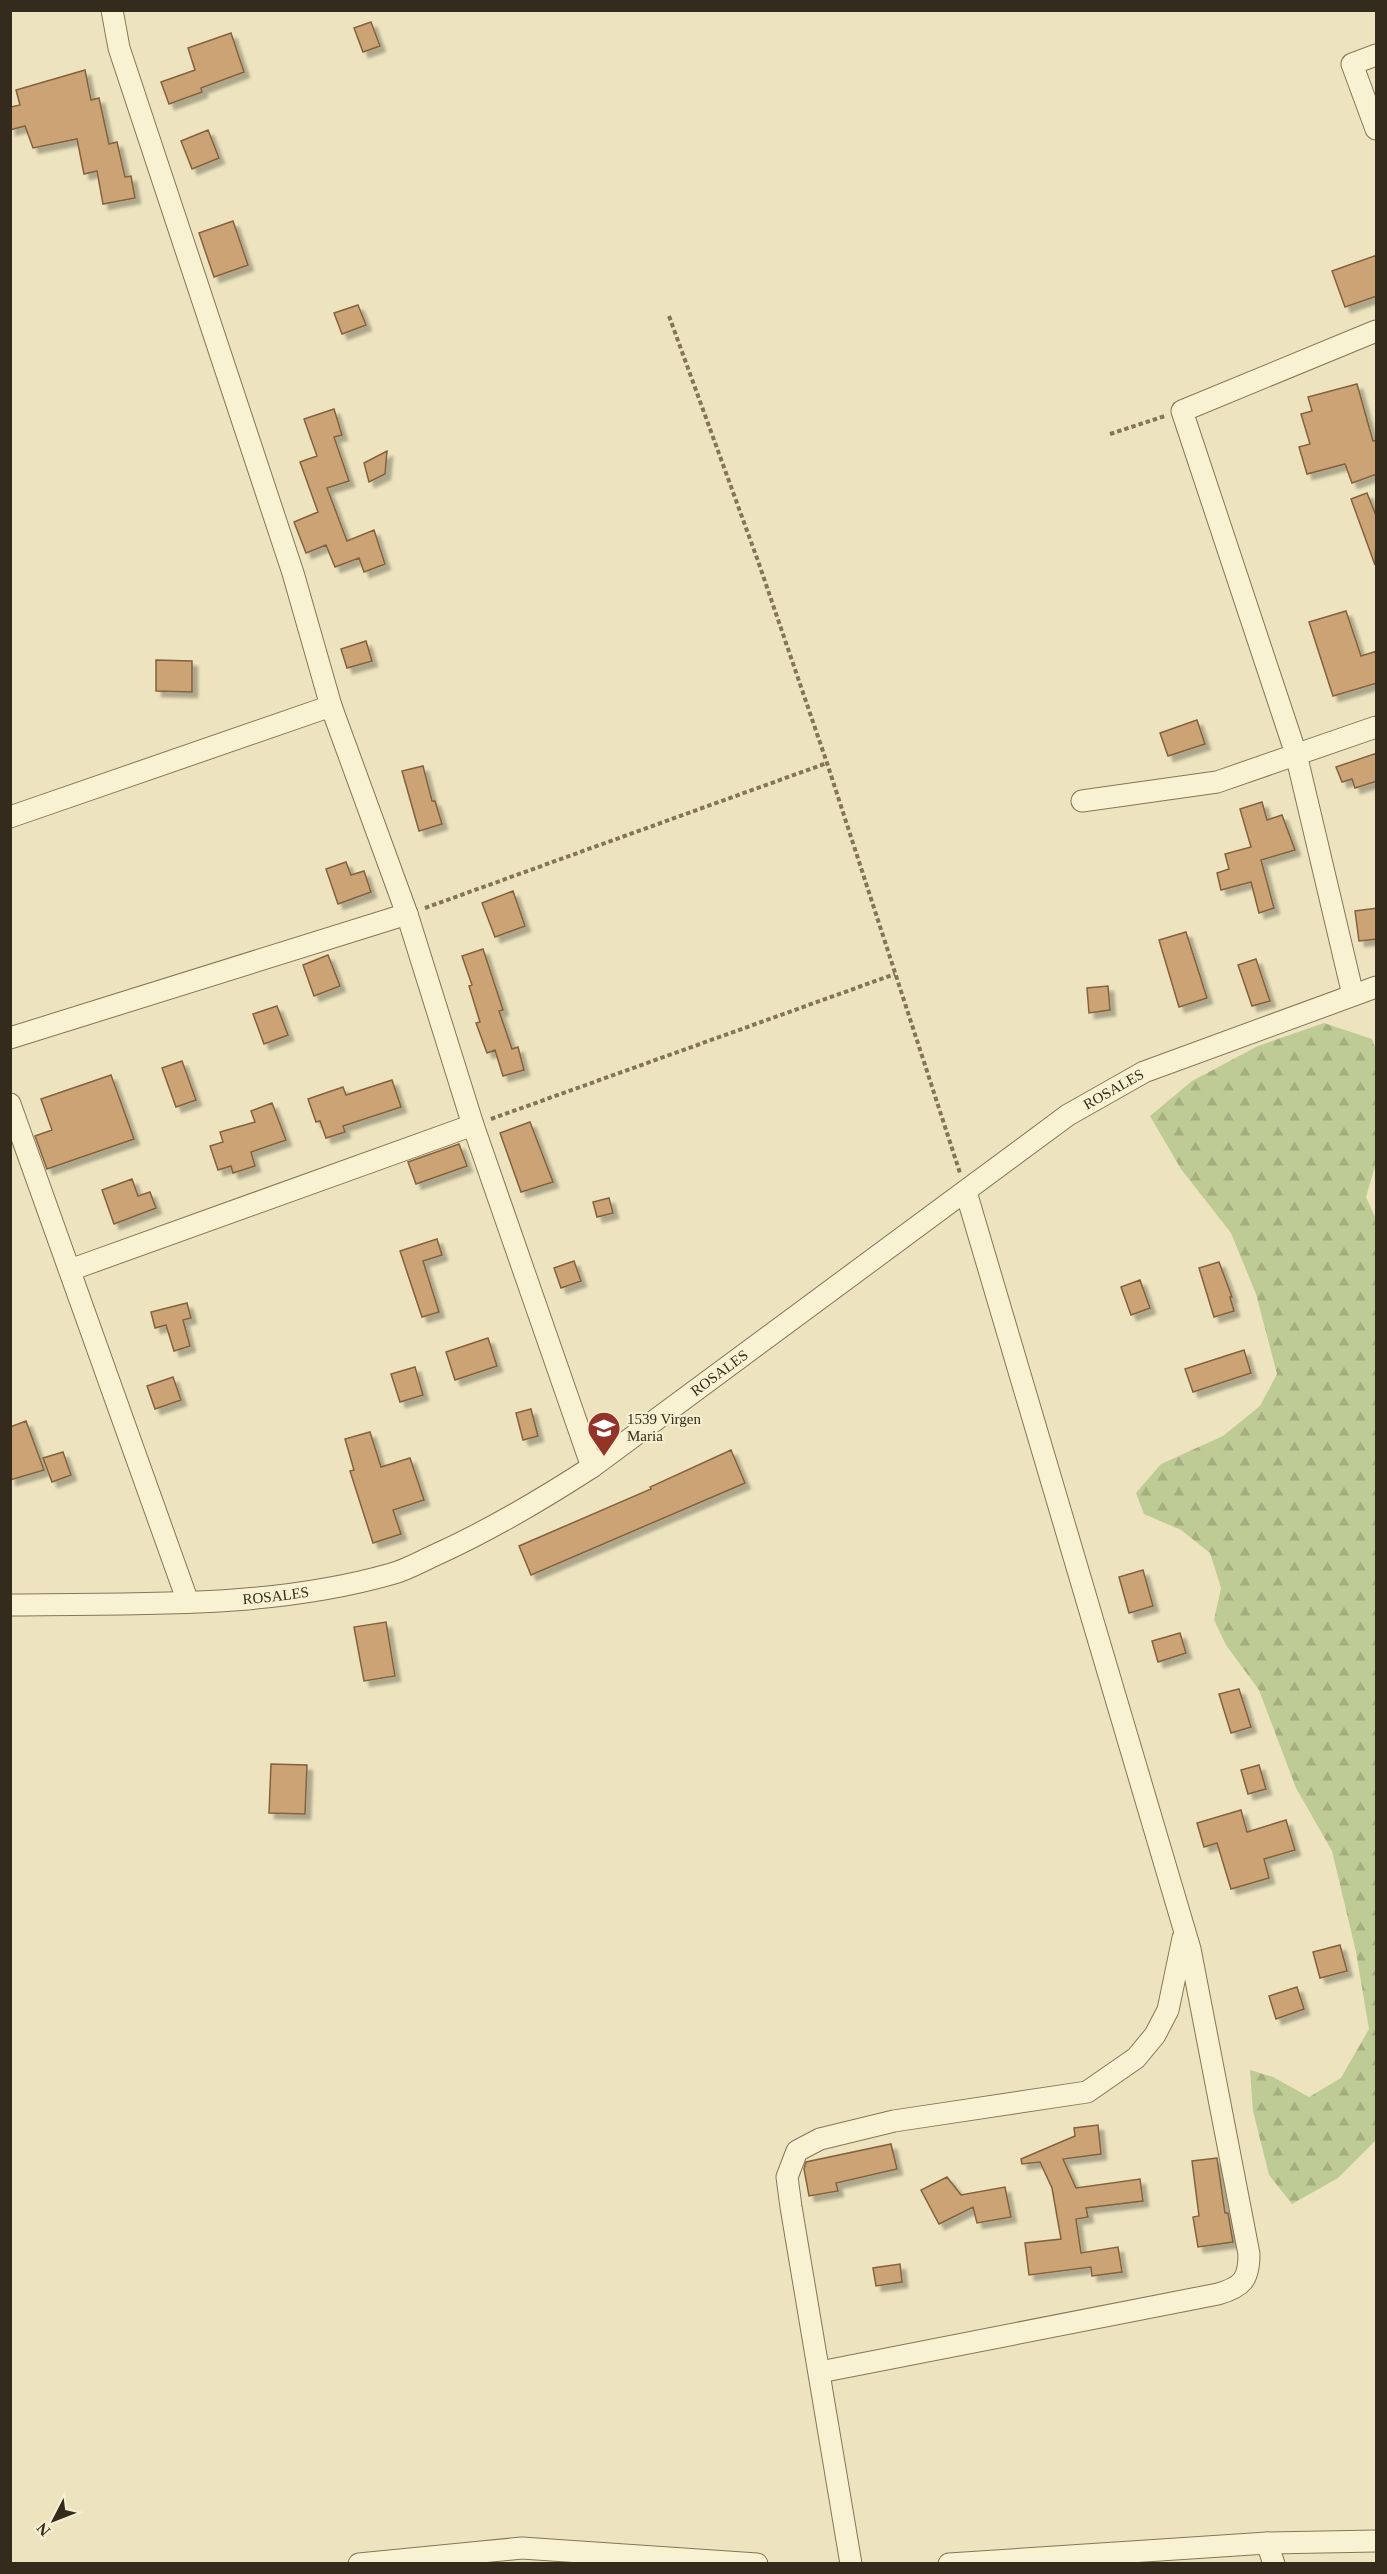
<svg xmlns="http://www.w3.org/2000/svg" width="1387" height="2574" viewBox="0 0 1387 2574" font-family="Georgia,serif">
<defs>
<pattern id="forest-firs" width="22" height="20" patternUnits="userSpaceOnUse" patternTransform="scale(1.5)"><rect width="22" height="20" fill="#becb94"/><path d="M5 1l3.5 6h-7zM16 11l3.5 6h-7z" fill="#a4ae7f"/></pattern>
<filter id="shadow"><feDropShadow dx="5.5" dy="5.5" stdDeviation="1.5" flood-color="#0004"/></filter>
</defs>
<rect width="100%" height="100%" fill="#ede4bf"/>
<path fill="url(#forest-firs)" d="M1324,1023l48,16 4,11v113l-10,34 10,22v921l-38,38 -46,26 -23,-29 -16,-64 -3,-41 23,7 36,20 32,-19 28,-49 -13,-77 -24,-101 -36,-63 -37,-98 -33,-45 -12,-25 7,-32 -11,-35 -29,-23 -37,-16 -8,-21 25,-29 62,-28 37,-30 17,-32 -21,-80 -25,-61 -50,-64 -31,-53 42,-35 66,-35z"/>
<path fill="#cba375" stroke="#84623e" stroke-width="1.5" filter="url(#shadow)" d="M371,22l9,24 -17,6 -9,-24z
M231,33l13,39 -43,16 1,4 -33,12 -8,-22 34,-12 -7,-22z
M85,70l6,30 8,-2 10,46 8,-2 8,35 6,-1 4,22 -32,6 -6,-33 -13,3 -7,-35 -44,9 -8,-22 -15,4v-23l10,-2 -4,-15z
M208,130l11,28 -27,11 -11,-28z
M233,221l15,44 -34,12 -15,-44z
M1377,255v41l-32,11 -13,-36z
M358,305l8,20 -24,9 -8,-21z
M1357,384l16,57 4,-1v34l-25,9 -7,-19 -38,10 -8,-27 11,-3 -9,-30 11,-3 -4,-14z
M334,409l8,26 -8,2 15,44 -22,7 20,53 27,-11 11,34 -21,8 -5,-14 -24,9 -9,-22 -20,8 -12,-31 24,-10 -18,-50 17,-6 -13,-37z
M387,451l-2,23 -16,8 -5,-19z
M1367,493l10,25 -2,47 -24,-66z
M1346,611l15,45 16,-5v32l-44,13 -24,-74z
M366,641l6,20 -25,7 -6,-19z
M156,660l36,1v31l-36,-1z
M1197,720l8,24 -37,12 -8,-23z
M1377,753v28l-22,7 -3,-9 -10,3 -6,-15z
M423,766l9,35h3l7,23 -23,7 -17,-60z
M1262,802l5,18 15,-5 13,35 -34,10 13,48 -15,5 -8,-31 -30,8 -4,-17 12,-4 -4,-15 26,-7 -11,-38z
M346,862l5,13 13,-4 7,21 -33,12 -12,-35z
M513,891l12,35 -30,11 -13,-34z
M1377,908v31l-18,2 -4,-30z
M1186,932l21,66 -28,9 -20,-67z
M483,949l20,61 -4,1 13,38 6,-2 6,23 -21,6 -8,-26 -8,3 -11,-30 4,-1 -11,-36 3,-1 -10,-29z
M328,955l12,31 -26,10 -11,-31z
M1256,959l14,42 -18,5 -14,-41z
M1108,986l2,24 -21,3 -2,-25z
M277,1006l11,29 -24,9 -11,-30z
M182,1061l14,39 -20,7 -14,-39z
M111,1075l23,64 -87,30 -12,-33 17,-6 -11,-31z
M392,1080l9,27 -58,19 2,6 -19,6 -6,-17 -4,1 -8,-23 35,-12 3,8z
M272,1103l14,37 -35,12 4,14 -22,7 -2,-7 -13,4 -8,-24 13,-4 -3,-10 35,-10 -4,-11z
M530,1122l23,60 -32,10 -21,-59z
M459,1144l8,22 -51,18 -8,-22z
M132,1179l6,17 12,-4 6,16 -42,16 -12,-34z
M609,1198l4,15 -16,4 -4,-15z
M437,1239l5,16 -19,6 16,51 -17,5 -22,-66z
M574,1261l7,20 -20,7 -7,-20z
M1219,1262l13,35h-2l4,14 -20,6 -15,-49z
M1140,1280l10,28 -19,7 -10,-28z
M187,1303l4,15 -8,2 7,26 -16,5 -8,-26 -11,3 -4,-16z
M488,1338l9,28 -42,14 -9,-28z
M1244,1350l7,23 -58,19 -8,-23z
M415,1367l8,28 -23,7 -9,-28z
M173,1377l8,23 -26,9 -8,-23z
M531,1409l7,27 -15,4 -7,-27z
M26,1421l18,49 -34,10v-53z
M370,1432l11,35 29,-9 14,42 -31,10 8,24 -28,9 -23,-72 4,-1 -9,-31z
M731,1450l14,33 -214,92 -12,-29 132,-57 -1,-2z
M63,1452l8,23 -19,7 -9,-24z
M1143,1570l10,36 -24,7 -10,-36z
M386,1622l9,54 -31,5 -10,-54z
M1180,1633l6,20 -28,9 -6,-21z
M1239,1689l12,38 -20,6 -12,-39z
M271,1764l36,1 -2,49 -36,-1z
M1259,1765l7,24 -18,5 -7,-24z
M1241,1810l6,22 39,-12 9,30 -31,9 5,19 -38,11 -14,-46 -13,4 -7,-24z
M1340,1945l7,26 -27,7 -7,-26z
M1297,1987l7,22 -28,10 -7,-23z
M1098,2125l3,29 -38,5 13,29 64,-9 3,22 -57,7 2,9 -12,2 5,34 37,-6 4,25 -30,4 -1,-9 -62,8 -4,-32 36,-4 -9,-51 -12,-26 -18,2 -1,-5 54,-23 -1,-8z
M891,2144l6,25 -61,14 2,8 -29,5 -5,-27 2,-7z
M1217,2158l8,55h3l5,29 -35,5 -5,-30 6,-1 -7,-55z
M947,2177l14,18 44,-8 6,30 -34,6 -4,-16 -34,17 -18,-34z
M900,2264l2,18 -26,4 -3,-18z"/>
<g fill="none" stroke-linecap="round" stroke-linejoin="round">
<defs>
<g id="minor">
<path d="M112,10l7,38 174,525 38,133 76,208 66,211 119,342"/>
<path d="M1376,55l-24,9 24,65"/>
<path d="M1082,801l135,-19 159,-55"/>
<path d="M10,817l321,-111"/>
<path d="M1353,995l-57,-241 -114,-343 194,-80"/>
<path d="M10,1038l397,-124"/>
<path d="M10,1104l178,498"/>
<path d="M70,1270l403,-145"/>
<path id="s1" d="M10,1605c128,-2 258,4 381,-31 15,-4 29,-12 42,-18 56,-25 108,-56 159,-89l476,-352 76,-43 232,-85"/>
<path d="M820,2372l398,-78c24,-7 31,-14 31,-40l-59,-305 -224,-757"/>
<path d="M1267,2543l7,21"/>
<path d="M359,2564l163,-16 235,16"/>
<path d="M851,2564l-60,-357 -4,-30 10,-26 23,-12 74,-18 193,-29 49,-34 19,-23 13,-25 15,-72"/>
<path d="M949,2564l318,-21 109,-2"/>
</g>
</defs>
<use href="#minor" stroke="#857558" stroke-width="23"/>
<path stroke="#857558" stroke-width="4" stroke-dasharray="4.5 3" stroke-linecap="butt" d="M669,316l89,245 69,202 133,410
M1110,434l55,-18
M425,908l402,-145
M491,1119l404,-145"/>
<use href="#minor" stroke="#f8f1d2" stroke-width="21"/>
</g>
<defs>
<symbol id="school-pin" viewBox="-11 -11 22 30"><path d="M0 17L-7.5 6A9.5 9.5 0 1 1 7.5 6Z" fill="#943429" stroke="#f5eecf"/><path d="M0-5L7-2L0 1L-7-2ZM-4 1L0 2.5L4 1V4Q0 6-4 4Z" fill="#fff"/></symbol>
</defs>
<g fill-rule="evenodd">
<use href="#school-pin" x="585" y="1409" width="38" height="52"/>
</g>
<g text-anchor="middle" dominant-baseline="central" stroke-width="4.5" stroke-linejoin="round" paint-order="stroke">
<g font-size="15" fill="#352b1c" stroke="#f5eecf">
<text stroke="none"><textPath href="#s1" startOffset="1256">ROSALES</textPath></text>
<text stroke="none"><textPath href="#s1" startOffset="770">ROSALES</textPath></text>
<text stroke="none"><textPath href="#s1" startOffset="266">ROSALES</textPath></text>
</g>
<g font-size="15" fill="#352b1c" stroke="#f5eecf" text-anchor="start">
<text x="627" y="1419">1539 Virgen<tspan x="627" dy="17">Maria</tspan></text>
</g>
</g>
<rect width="1387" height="2574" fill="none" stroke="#352b1c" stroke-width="24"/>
<g transform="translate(54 2520) rotate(228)" stroke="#f5eecf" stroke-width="4.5" paint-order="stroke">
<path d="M0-4.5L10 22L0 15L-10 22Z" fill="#352b1c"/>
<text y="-9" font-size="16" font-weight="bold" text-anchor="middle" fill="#352b1c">N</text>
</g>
</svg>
